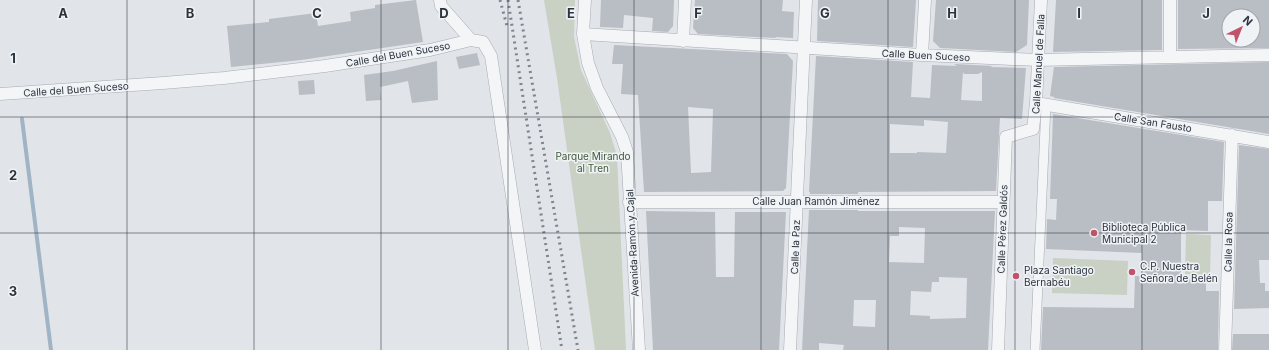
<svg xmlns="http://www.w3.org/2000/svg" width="1269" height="350" viewBox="0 0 1269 350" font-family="Inter,sans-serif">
<rect width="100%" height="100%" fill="#e1e4e8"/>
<path fill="#c8d1c3" d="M544,0h31l-1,37 7,33 29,63 7,23 9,194h-31l-38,-272z
M1186,234l25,1 -1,40 -25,-1z
M1053,258l75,3 -1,34 -75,-2z"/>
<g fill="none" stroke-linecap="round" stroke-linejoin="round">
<path stroke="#a0b4c5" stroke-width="4" d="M22,119l29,231"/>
</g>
<path fill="#b9bec4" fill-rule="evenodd" d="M416,0l7,42 -122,18 -70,7 -4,-41 42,-4v-3l47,-6 2,13 33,-5 -1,-9 25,-4v-3z
M601,0h73l-1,26 -5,6 -16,-1 1,-13 -29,-3 -1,13 -23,-1z
M695,0h88l-1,11 12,1 -1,26 -18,-1 1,1 -78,-4 -5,-6z
M818,0h98l-3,47 -96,-6z
M936,0h93l-2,45 -11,7 -76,-4 -7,-7z
M1056,0h106v50l-109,2z
M1178,0h91v48l-91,1zM1229,16h24v24h-24z
M614,45l173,9 6,7 -7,127 -3,3 -139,1 -6,-97 -17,-1 2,-30h-11zM688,107l25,2 -2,63 -20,1z
M477,53l3,12 -21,4 -3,-12z
M816,56l97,6 -2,35 19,1 2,-33 25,1 -3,-2 39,2 -3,1 36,1 -4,51 -22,-1 -4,73 -138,1v2h-48v-2h-1zM963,72l1,2h14l4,-2v29l-21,-1zM924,120l24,2 -2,31 -29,-1v1h-27v-29l34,2z
M437,61l1,39 -26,3 -4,-22 -28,6 1,13 -15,1 -2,-26 29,-4z
M1269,62v72l-215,-36v-1l-4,-1 4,-29z
M314,80l1,14 -16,1 -1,-14z
M1053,114l171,28 -2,59h-14v30l-27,-1v49l25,1v11h13l-1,59h-177l2,-43 91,1 1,-32h6l1,-23 -96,-4 1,-30 9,1 1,-21h-7z
M1239,145l30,4v111h-10l1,23h5v8h4v17l-35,1z
M809,210h49v1h137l-7,139h-145l1,-5 -25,-2v7h-17zM899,227l26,1 -1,35 -35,-1 1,-26h9zM939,277l28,1 -1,40 -36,1v-3l-20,-1 1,-24 20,1 1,-10h7zM854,300h22l-1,27 -22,-1z
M646,211l69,1 1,65h18l1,-65h51l-7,138h-126z
M1233,334h36v16h-37z"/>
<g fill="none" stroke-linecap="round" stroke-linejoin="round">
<defs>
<path id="pedestrian" d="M1035,350l11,-245"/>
<path id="minor" d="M440,0l1,6 30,34
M585,0l-2,34 5,29 9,25 25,49 5,15 12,198
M583,34l339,21 116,5 231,-5
M683,41l2,-41
M922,55l3,-55
M1170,57v-57
M0,94l163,-11 61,-5 101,-12 105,-16 41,-10 12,2 8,14 44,294
M1036,103l233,39
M629,202h374
M790,350l16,-350
M998,350l8,-213 27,-8 3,-26 5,-103
M1225,350l7,-215"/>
</defs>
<use href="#pedestrian" stroke="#a7abb2" stroke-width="10"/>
<use href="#minor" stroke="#a7abb2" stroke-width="13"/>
<use href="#pedestrian" stroke="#f3f5f7" stroke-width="9"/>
<use href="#minor" stroke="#f3f5f7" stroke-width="12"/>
<path stroke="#7c8590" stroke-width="3" stroke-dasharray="2 4" stroke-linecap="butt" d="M500,0l7,26
M508,0l54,350
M518,0l60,350"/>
</g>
<path fill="none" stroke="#2b333e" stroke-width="1" stroke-opacity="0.55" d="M127,0v350M254,0v350M381,0v350M508,0v350M634,0v350M761,0v350M888,0v350M1015,0v350M1142,0v350M0,117h1269M0,233h1269"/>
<g fill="#c0536a" stroke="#f0f3f6" stroke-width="1.5">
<circle cx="1094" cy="233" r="4"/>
<circle cx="1132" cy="272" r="4"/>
<circle cx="1016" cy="276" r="4"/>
</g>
<g text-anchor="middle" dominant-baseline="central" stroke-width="3" stroke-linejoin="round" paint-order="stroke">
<g font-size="10" fill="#2b333e" stroke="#f0f3f6">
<text transform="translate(398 54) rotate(-10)">Calle del Buen Suceso</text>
<text transform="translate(926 55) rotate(3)">Calle Buen Suceso</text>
<text transform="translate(1038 64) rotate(-87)">Calle Manuel de Falla</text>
<text transform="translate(76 89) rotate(-4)">Calle del Buen Suceso</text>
<text transform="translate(1153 122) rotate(9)">Calle San Fausto</text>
<text x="816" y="201">Calle Juan Ramón Jiménez</text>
<text transform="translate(1002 229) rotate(-88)">Calle Pérez Galdós</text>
<text transform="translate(1228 242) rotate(-89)">Calle la Rosa</text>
<text transform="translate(632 243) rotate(-93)">Avenida Ramón y Cajal</text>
<text transform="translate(795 247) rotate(-88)">Calle la Paz</text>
</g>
<g font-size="10" fill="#41583a" stroke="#f0f3f6">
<text x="593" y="156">Parque Mirando<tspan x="593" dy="12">al Tren</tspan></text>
</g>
<g font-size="10" fill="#2b333e" stroke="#f0f3f6" text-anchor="start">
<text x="1102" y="227">Biblioteca Pública<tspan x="1102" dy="12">Municipal 2</tspan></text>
<text x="1140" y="266">C.P. Nuestra<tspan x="1140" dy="12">Señora de Belén</tspan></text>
<text x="1024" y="270">Plaza Santiago<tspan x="1024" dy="12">Bernabéu</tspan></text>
</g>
</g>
<g font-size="13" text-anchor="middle" font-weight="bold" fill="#2b333e" stroke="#f0f3f6" stroke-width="3" stroke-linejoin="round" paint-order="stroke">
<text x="63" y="18">A</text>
<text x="190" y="18">B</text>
<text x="317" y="18">C</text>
<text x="444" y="18">D</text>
<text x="571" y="18">E</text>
<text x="698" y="18">F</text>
<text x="825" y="18">G</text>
<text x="952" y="18">H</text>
<text x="1079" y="18">I</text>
<text x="1206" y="18">J</text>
<text x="13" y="63">1</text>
<text x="13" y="180">2</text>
<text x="13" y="296">3</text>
</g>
<g transform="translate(1241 28) rotate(43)"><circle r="19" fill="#f0f3f6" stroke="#a1a6ac"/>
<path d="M0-3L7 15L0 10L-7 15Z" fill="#c0536a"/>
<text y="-6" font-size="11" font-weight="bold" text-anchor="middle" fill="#2b333e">N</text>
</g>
</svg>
